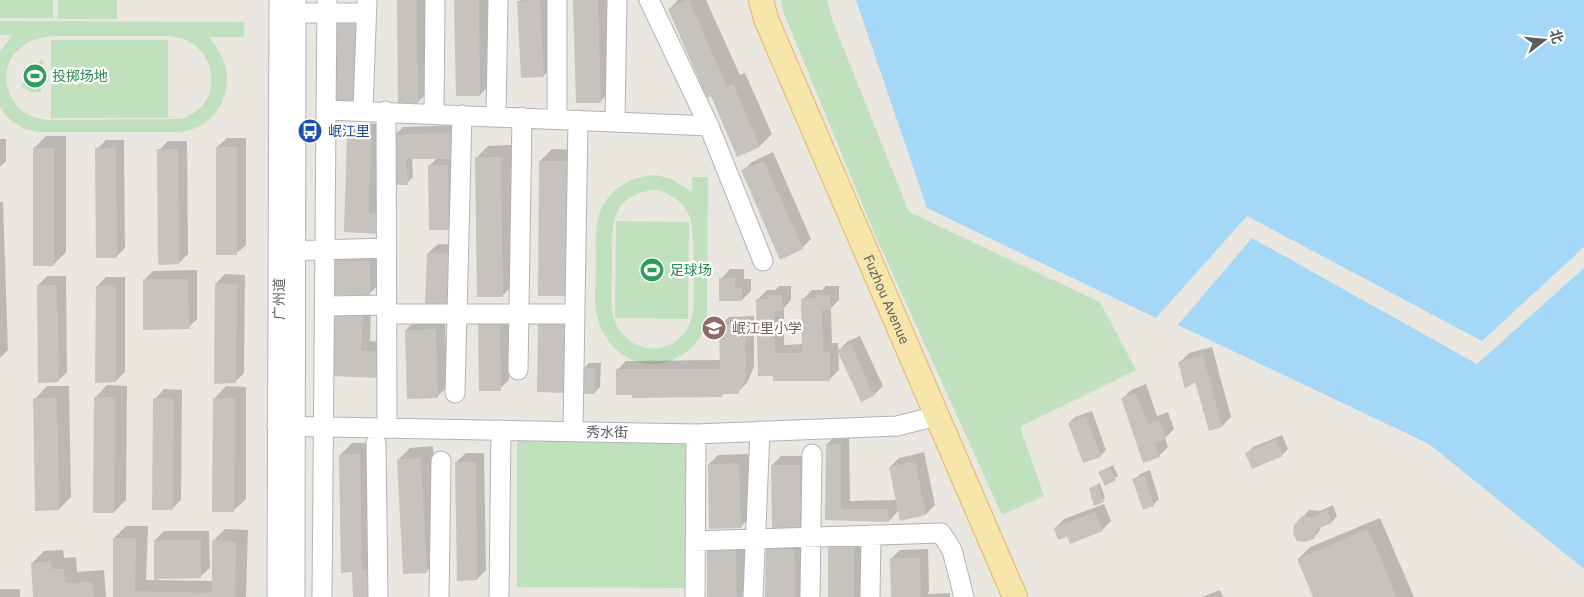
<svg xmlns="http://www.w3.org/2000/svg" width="1584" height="597" viewBox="0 0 1584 597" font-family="'IBM Plex Sans','Noto Sans SC',sans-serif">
<rect width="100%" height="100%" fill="#eae7e0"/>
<path fill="#c0e0be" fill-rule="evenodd" d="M0,0h53v18h-53z
M58,0h59v19h-59z
M781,0h46l6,22 76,190 191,90 36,68 -116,57 24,69 -42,19 -129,-285 -90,-219z
M0,21l244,1v15h-35c7,9 14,19 17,31 6,31 -15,62 -47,64h-140c-17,-2 -30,-10 -39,-25v-55l12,-17h-12zM54,36h116c8,1 16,3 22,7 30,22 25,65 -11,76l-133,1c-10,-2 -21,-4 -28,-11 -16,-15 -19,-44 -2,-59 10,-10 22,-13 36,-14z
M51,40h117v78h-117z
M40,59l4,3 -3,4v26h-10l-10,-6 18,-21z
M656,175l15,4 21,13v-15h16l-1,142c-4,19 -17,34 -35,41 -32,14 -65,-9 -74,-40 -5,-17 -2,-37 -2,-54 0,-14 -1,-28 1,-42 4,-30 30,-48 59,-49zM656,190c16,3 27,12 34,27 5,11 4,81 3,96 -1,5 -3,10 -5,14 -18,33 -63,26 -74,-8 -4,-14 -2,-31 -2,-46 0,-36 -7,-80 44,-83z
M616,221l73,1 -1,97 -73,-1z
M517,441l171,1v146l-171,-1z"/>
<path fill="#a4d8f6" d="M856,0h728v247l-102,94 -235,-125 -91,102 -229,-110z
M1252,238l225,126 107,-96v301l-155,-125 -251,-119z"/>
<path fill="#0003" d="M398,0h31l1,90 -12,12z
M455,0h33l1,85 -9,10z
M520,0h29l3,67 -9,9z
M574,0h36l2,89 -12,13z
M678,0h28l34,75 5,-2 27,61 -12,12 -22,9 -27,-61 -42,-85z
M360,123l23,1 9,96 -47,11 3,-96z
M462,125l-5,95 -9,9 -18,-64 7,-7h-25l1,19 -6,6 -13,-47 9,-9z
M46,136h20v116l-12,12 -20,-116z
M227,138h19v107l-10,9 -19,-107z
M0,139h6v22l-6,6z
M106,140h18l1,108 -9,9 -19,-108z
M168,141h19l1,113 -9,9 -20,-113z
M513,145l2,138 -12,12 -27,-137 12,-12z
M552,149l28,1 -1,133 -39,-122z
M773,152l38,87 -9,9 -59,-77 9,-9z
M0,202h3l5,148 -8,8z
M438,244l20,1 -3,51 -9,9 -18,-52z
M345,252h34l-1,33 -9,9 -34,-33z
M730,269h14v10h7v12l-9,9 -21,-21z
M197,270v49l-9,9 -44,-48 9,-9z
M225,274l20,1 -1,98 -9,9 -20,1 1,-100z
M47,276h19l1,96 -9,9 -20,-96z
M106,277h19v95l-9,9 -19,-95z
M779,286h12v14l-7,8v37l19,-1v-45l9,-9h10l4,-4h13v14l-8,8 1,35h6l1,27 -9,9 -55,1 -17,-81 9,-9h8z
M371,305l-1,36 18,1 -10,35 -44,-64z
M489,315h20v65l-9,9 -20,-65z
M549,315l29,1 -1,66 -37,-58z
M754,316v51l-7,16 -9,9h-13l-3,4 -105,-26 9,-9 95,-1 -1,-34 9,-9z
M445,320l2,67 -9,9 -32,-66 9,-9z
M860,336l23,50 -9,9 -35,-45 9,-9z
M1212,347l19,70 -9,9 -26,-46 -16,-18 9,-9z
M589,363h12l-1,24 -6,6 -11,-24z
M1146,384l11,32 11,-4 6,17 -9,9 3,9 -9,9 -37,-57 9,-9z
M107,385l20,1 -1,114 -12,12 -19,-114z
M47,386h22l2,111 -12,12 -24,-110z
M226,386l20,1v112l-13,12 -19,-112z
M164,389l18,1 -1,110 -9,9 -17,-110z
M1092,411l14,39 -6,6 -31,-33 6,-6z
M836,435l13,1 1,65 47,-1 -7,-33 9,-9 25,-6 11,53 -9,9 -27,-4 -10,11 -63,-2 1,-75z
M1282,435l6,14 -6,6 -35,-2 6,-6z
M352,443h20l8,154h-26l-1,-26 -13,-116z
M433,446l6,113 -12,12 -22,2 -7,-113 12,-12z
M466,453h18l2,117 -9,9 -21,-117z
M748,454l2,63 -9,10 -32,-63 9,-9z
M781,456h28l1,65 -3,76h-41l13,-66 -7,-66z
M1113,465l5,11 -13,8 -2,-14z
M1150,470l9,29 -6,6 -19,-25 6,-6z
M1100,483l5,15 -2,2 -13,-11z
M1104,504l7,17 -9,9 -34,5 -13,-7 9,-9z
M1333,505l4,11 -5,6 -11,4 -2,6 -6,6 -10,-21 6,-7 11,1z
M1380,518l34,79h-100l-16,-38 12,-12z
M126,526h22l-2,54h9v-40l9,-9h45l1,37 -10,9h-43v3l56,1v-40l12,-12 23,1 -2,67h-132v-59z
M748,530l1,67h-40l-1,-53z
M842,530h23l1,67h-36z
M928,549l1,43 -2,2 23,-1v4h-58l-1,-38 9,-9z
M63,550l1,8 12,-1 1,15 27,-2 2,27h-72l-2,-34 12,-12z
M0,589h20v8h-20z
M1220,590l3,7h-21z"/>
<path fill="#c6c2bd" d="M397,0h20l1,103h-20z
M454,0h25l1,96h-24z
M540,0l4,77 -23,1 -4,-77z
M573,0h25l3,103h-25z
M687,0h2l38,87 6,-3 27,63 -23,10 -26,-61 -4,2 -39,-89z
M333,22h23v81h-24z
M453,133l1,26h-48l2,26h-14l-1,-50z
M347,135h24l-2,78 12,1 -1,20 -36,-2z
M216,147h21v108h-21z
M33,148h21v118h-21z
M95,148h21l1,110h-21z
M157,149h21l1,115 -21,1z
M475,157h26l2,140h-26z
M539,161h29l-1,135h-29z
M764,161l39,88 -23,11 -39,-90z
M428,165h20l1,65h-20z
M427,253l22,1 -2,52 -22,-1z
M334,260l36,1v35l-36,-1z
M719,278h16v10h7v13h-23z
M143,279h45l1,50 -46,1z
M215,283l22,1 -1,99 -22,1z
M37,285h20l2,97 -21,1z
M116,285v97l-21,1 1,-97z
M769,295h13l1,15 -8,1v42h27l-1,-55h14v-3h15l1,15h-9l1,42h7v29h-57v-5h-15l-2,-77h13z
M333,312l30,2 -2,36 19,1 -1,27 -48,-2z
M478,324h22l1,67h-22z
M538,324h32l-2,69 -31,-1z
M719,325h26l1,52 -8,17h-16v3l-90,1v-3h-16v-26h104z
M436,329l2,69 -31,1 -2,-69z
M851,344l23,52 -13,6 -24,-52z
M1203,355l19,72 -13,4 -14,-49 -10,7 -7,-27z
M582,368h13v26h-13z
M1136,393l12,31 11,-4 7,19 -11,4 5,14 -17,6 -22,-65z
M94,397h21l-1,116h-21z
M33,398h24l2,112 -24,1z
M153,398h21l-1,112h-21z
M213,398h22l-1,114h-22z
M1086,416l15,41 -18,6 -15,-40z
M1276,440l7,16 -31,13 -7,-16z
M826,444h15v65h47l1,13 -64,-2z
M360,454l2,116h6v27h-15l-1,-25 -11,1 -2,-118z
M421,458l6,115 -24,1 -6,-115z
M915,461l11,54 -26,6 -11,-54z
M455,462h21l1,118 -20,1z
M739,463l2,65 -32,1 -1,-65z
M771,465h29l1,67h-29z
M1110,467l6,13 -11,6 -7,-14z
M1144,475l10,31 -11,4 -11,-31z
M1097,485l7,17 -10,4 -5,-18z
M1327,510l5,13 -15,6 -3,10 -9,3 -8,-1 -4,-7 1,-9 8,-9 11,1z
M1095,512l8,19 -33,13 -3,-7 -9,3 -4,-12z
M1368,529l29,68h-84l-16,-38z
M113,538h23l-1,53 77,2v-53l24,2 -1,55h-122z
M154,540h47v38l-47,1z
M736,542l1,55h-30v-53z
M766,542h28l1,55h-30z
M828,542h26v55h-26z
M890,558h30l1,39h-30z
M51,561l1,8h12l1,14 28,-1 1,15h-61l-2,-34z"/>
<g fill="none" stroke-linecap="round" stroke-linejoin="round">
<defs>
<path id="minor" d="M557,0v119
M649,0l60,126 54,135
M285,13h81
M327,110l382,16
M363,110l4,-110
M386,111l1,317
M434,113l1,-113
M496,116l2,-116
M615,121l2,-121
M283,251l103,-3
M326,306l60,-1
M386,314h189
M518,370l4,-253
M455,393l7,-278
M277,426l419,8 201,-8 28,-7 10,-4
M573,431l5,-311
M376,443l2,154
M695,541l246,-8 11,17 12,47
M277,597l2,-597
M295,597l1,-597
M322,597l5,-597
M439,597l2,-136
M499,597l2,-167
M695,597l1,-163
M753,597l7,-166
M810,597l2,-143
M870,597l1,-62"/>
<g id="major">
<path id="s1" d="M761,0l5,19 21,49 228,529"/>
</g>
</defs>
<use href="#minor" stroke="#b1b3b7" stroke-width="21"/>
<use href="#major" stroke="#e3b660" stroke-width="26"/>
<use href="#minor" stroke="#fff" stroke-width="19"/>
<use href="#major" stroke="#f7e5a9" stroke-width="24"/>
</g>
<defs>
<symbol id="stadium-disc" viewBox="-11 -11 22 22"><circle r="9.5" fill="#2e9e5b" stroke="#fff"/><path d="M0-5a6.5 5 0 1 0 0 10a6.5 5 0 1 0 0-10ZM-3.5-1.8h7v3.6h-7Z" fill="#fff"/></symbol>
<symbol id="bus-disc" viewBox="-11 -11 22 22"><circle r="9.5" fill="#1a4fb4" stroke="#fff"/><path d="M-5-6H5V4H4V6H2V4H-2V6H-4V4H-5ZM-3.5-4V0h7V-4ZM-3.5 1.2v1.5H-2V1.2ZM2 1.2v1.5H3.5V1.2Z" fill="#fff"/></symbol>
<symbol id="school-disc" viewBox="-11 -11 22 22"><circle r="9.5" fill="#8d6e63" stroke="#fff"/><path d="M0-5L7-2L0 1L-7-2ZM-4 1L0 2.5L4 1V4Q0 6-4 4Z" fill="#fff"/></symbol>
</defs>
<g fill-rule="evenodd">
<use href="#stadium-disc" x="21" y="62" width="28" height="28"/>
<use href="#bus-disc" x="296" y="117" width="28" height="28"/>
<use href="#stadium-disc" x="638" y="256" width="28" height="28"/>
<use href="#school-disc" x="700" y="314" width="28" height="28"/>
</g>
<g text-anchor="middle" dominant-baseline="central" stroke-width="4.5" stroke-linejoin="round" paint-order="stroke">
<g font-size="14" fill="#27864d" stroke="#fff" text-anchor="start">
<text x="52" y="76">投掷场地</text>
<text x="670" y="270">足球场</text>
</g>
<g font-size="14" fill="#164399" stroke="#fff" text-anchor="start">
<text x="328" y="131">岷江里</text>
</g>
<g font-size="14" fill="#595c60" stroke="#fff">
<text transform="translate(279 299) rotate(-89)">广州道</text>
<text stroke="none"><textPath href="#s1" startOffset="325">Fuzhou Avenue</textPath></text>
<text transform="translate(607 432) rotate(1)">秀水街</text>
</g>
<g font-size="14" fill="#785e54" stroke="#fff" text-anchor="start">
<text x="732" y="328">岷江里小学</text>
</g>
</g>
<g transform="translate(1544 40) rotate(74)" stroke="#ffffff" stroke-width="4" paint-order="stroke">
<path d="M0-4L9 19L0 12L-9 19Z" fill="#595c60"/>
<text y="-8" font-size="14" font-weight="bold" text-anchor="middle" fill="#595c60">北</text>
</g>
</svg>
